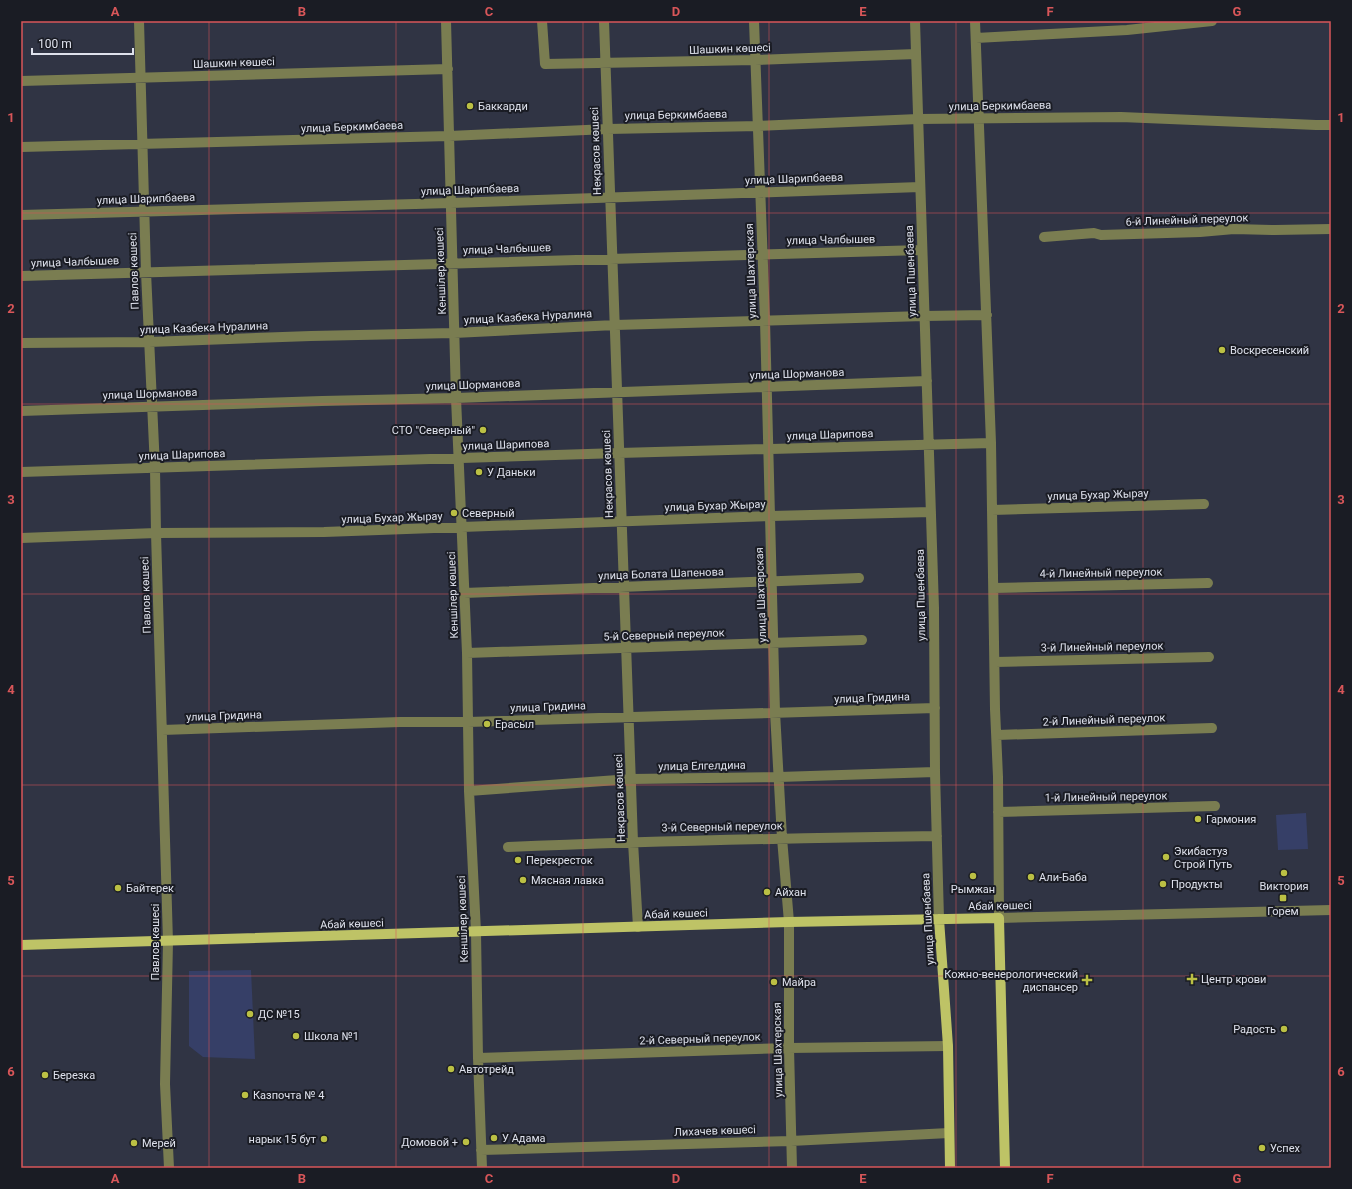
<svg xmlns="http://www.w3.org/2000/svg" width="1352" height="1189" viewBox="0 0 1352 1189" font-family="Roboto,sans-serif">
<rect width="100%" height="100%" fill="#303444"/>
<path fill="#363f67" d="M1306,813l2,36 -30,1 -2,-35z
M251,970l4,89 -52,-2 -14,-11v-75z"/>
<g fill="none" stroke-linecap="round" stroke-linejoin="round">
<path stroke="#7a7d51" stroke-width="10" d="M139,21l7,251 9,196 1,65 12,409 -3,142 4,84
M446,21l10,377 11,255 2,138 7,141 2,126 4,110
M542,21l3,43 210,-4 161,-6
M604,21l29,821 5,85
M754,21l11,299 10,392 7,126 7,84v126l3,120
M915,21l19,587 1,164 4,147
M975,21l16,422 4,266 3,68 1,141 332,-8
M976,38l151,-8 85,-9
M21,81l427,-12
M21,147l428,-11 159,-7 151,-3 159,-7 203,-2 195,8h15
M21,215l430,-12 469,-16
M1044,237l50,-4 7,2 99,-3 34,-3 41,1 56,-1
M21,276l901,-26
M21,343l128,-1 162,-6 143,-3 161,-8 309,-9 63,-1
M21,411l301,-10 134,-3 471,-17
M21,472l598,-19 372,-10
M992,510l212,-6
M21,538l135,-5 168,-1 447,-16 160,-4
M994,588l214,-5
M464,593l395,-15
M467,653l395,-13
M995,662l214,-5
M162,730l238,-8h68l467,-14
M997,735l215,-7
M469,791l162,-12 148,-2 156,-5
M998,812l217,-6
M508,847c143,-6 286,-9 429,-11
M478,1058l311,-10 159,-2
M481,1150l310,-9 158,-8"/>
<path stroke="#bec366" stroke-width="10" d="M939,919l9,127 2,122
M21,945l768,-23 210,-4 6,250"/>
</g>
<path fill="none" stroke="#d85659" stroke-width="1" stroke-opacity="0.55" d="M209,21v1147M396,21v1147M583,21v1147M769,21v1147M956,21v1147M1143,21v1147M21,213h1310M21,404h1310M21,594h1310M21,785h1310M21,976h1310"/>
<g fill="#bbc044" stroke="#1a1c24" stroke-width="1.5">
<circle cx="470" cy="106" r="4"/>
<circle cx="1222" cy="350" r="4"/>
<circle cx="483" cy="430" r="4"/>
<circle cx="479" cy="472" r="4"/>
<circle cx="454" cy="513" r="4"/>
<circle cx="487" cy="724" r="4"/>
<circle cx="1198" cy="819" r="4"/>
<circle cx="1166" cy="857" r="4"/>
<circle cx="518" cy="860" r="4"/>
<circle cx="1284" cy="873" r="4"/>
<circle cx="973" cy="876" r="4"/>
<circle cx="1031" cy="877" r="4"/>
<circle cx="523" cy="880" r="4"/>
<circle cx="1163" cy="884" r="4"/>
<circle cx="118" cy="888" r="4"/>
<circle cx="767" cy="892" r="4"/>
<rect x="1279" y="894" width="8" height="8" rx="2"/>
<path d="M1190 973h4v4h4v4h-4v4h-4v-4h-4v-4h4z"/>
<path d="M1085 974h4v4h4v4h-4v4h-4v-4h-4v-4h4z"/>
<circle cx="774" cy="982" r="4"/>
<circle cx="250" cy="1014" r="4"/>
<circle cx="1284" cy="1029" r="4"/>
<circle cx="296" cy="1036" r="4"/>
<circle cx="451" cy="1069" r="4"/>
<circle cx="45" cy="1075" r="4"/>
<circle cx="245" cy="1095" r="4"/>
<circle cx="494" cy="1138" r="4"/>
<circle cx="324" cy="1139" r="4"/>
<circle cx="466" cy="1142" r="4"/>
<circle cx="134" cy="1143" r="4"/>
<circle cx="1262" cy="1148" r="4"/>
</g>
<g text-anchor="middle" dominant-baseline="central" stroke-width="4" stroke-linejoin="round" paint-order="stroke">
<g font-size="11" fill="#dee1ec" stroke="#1a1c24">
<text transform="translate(730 49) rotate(-2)">Шашкин көшесі</text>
<text transform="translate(234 63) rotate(-2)">Шашкин көшесі</text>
<text transform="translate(1000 106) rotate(-1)">улица Беркимбаева</text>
<text transform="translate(676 115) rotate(-1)">улица Беркимбаева</text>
<text transform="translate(352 127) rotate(-2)">улица Беркимбаева</text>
<text transform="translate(596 151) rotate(-92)">Некрасов көшесі</text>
<text transform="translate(794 179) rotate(-2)">улица Шарипбаева</text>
<text transform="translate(470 190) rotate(-2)">улица Шарипбаева</text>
<text transform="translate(146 199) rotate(-2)">улица Шарипбаева</text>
<text transform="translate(1187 220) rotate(-2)">6-й Линейный переулок</text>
<text transform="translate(831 240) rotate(-1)">улица Чалбышев</text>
<text transform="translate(507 249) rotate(-2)">улица Чалбышев</text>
<text transform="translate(75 262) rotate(-2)">улица Чалбышев</text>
<text transform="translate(134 271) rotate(-92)">Павлов көшесі</text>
<text transform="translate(441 271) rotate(-92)">Кеншілер көшесі</text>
<text transform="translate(751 271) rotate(-92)">улица Шахтерская</text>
<text transform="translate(911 271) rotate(-92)">улица Пшенбаева</text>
<text transform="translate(528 317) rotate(-3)">улица Казбека Нуралина</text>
<text transform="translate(204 328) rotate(-2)">улица Казбека Нуралина</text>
<text transform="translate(797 374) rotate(-2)">улица Шорманова</text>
<text transform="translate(473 385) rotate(-2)">улица Шорманова</text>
<text transform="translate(150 394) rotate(-2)">улица Шорманова</text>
<text transform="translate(830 435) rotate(-2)">улица Шарипова</text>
<text transform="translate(506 445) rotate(-2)">улица Шарипова</text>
<text transform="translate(182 455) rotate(-2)">улица Шарипова</text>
<text transform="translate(608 474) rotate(-92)">Некрасов көшесі</text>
<text transform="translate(1098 495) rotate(-2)">улица Бухар Жырау</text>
<text transform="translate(715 506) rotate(-2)">улица Бухар Жырау</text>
<text transform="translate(392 518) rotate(-2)">улица Бухар Жырау</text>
<text transform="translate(1101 573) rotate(-1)">4-й Линейный переулок</text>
<text transform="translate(661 574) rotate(-2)">улица Болата Шапенова</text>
<text transform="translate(146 595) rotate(-92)">Павлов көшесі</text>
<text transform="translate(453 595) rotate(-92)">Кеншілер көшесі</text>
<text transform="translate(761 595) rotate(-92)">улица Шахтерская</text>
<text transform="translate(921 595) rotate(-91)">улица Пшенбаева</text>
<text transform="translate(664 635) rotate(-2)">5-й Северный переулок</text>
<text transform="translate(1102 647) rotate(-1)">3-й Линейный переулок</text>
<text transform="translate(872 698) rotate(-2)">улица Гридина</text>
<text transform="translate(548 707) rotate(-2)">улица Гридина</text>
<text transform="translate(224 716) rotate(-2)">улица Гридина</text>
<text transform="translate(1104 720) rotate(-2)">2-й Линейный переулок</text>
<text transform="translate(702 766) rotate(-1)">улица Елгелдина</text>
<text transform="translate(1106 797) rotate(-1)">1-й Линейный переулок</text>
<text transform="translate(620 798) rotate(-92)">Некрасов көшесі</text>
<text transform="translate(722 827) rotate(-1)">3-й Северный переулок</text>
<text transform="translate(1000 906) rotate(-1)">Абай көшесі</text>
<text transform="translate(676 914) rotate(-2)">Абай көшесі</text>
<text transform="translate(463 919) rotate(-92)">Кеншілер көшесі</text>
<text transform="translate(928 919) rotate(-93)">улица Пшенбаева</text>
<text transform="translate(352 924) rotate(-2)">Абай көшесі</text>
<text transform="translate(155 942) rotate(-90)">Павлов көшесі</text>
<text transform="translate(700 1039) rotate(-2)">2-й Северный переулок</text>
<text transform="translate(778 1050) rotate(-91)">улица Шахтерская</text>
<text transform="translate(715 1131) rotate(-2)">Лихачев көшесі</text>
</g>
<g font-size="11" fill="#dee1ec" stroke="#1a1c24" text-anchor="start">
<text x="478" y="106">Баккарди</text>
<text x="1230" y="350">Воскресенский</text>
<text x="475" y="430" text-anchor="end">СТО "Северный"</text>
<text x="487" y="472">У Даньки</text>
<text x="462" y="513">Северный</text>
<text x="495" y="724">Ерасыл</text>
<text x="1206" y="819">Гармония</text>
<text x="1174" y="851">Экибастуз<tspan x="1174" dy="13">Строй Путь</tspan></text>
<text x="526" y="860">Перекресток</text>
<text x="1039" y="877">Али-Баба</text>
<text x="531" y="880">Мясная лавка</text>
<text x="1171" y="884">Продукты</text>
<text x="1284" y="886" text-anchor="middle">Виктория</text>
<text x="126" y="888">Байтерек</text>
<text x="973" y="889" text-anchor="middle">Рымжан</text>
<text x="775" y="892">Айхан</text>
<text x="1283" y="911" text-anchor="middle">Горем</text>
<text x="1078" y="974" text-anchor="end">Кожно-венерологический<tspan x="1078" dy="13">диспансер</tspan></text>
<text x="1201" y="979">Центр крови</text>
<text x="782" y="982">Майра</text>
<text x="258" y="1014">ДС №15</text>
<text x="1276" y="1029" text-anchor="end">Радость</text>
<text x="304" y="1036">Школа №1</text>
<text x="459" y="1069">Автотрейд</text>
<text x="53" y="1075">Березка</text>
<text x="253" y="1095">Казпочта № 4</text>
<text x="502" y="1138">У Адама</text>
<text x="316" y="1139" text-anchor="end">нарык 15 бут</text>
<text x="458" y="1142" text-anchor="end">Домовой +</text>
<text x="142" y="1143">Мерей</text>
<text x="1270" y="1148">Успех</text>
</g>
</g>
<rect width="1352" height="1189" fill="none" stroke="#1a1c24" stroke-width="44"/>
<path d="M32 48v6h101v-6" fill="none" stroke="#dee1ec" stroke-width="2"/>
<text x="38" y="48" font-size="12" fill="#dee1ec" stroke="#1a1c24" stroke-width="3" paint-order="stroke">100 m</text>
<rect x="22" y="22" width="1308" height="1145" fill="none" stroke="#d85659" stroke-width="1.5"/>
<g font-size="13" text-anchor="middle" font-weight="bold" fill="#d85659">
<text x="115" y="16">A</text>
<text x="302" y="16">B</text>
<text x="489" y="16">C</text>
<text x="676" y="16">D</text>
<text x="863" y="16">E</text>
<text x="1050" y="16">F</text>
<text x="1237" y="16">G</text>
<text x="11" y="122">1</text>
<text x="1341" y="122">1</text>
<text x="11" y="313">2</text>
<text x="1341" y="313">2</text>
<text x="11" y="504">3</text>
<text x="1341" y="504">3</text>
<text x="11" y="694">4</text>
<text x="1341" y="694">4</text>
<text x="11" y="885">5</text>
<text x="1341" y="885">5</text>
<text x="11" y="1076">6</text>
<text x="1341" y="1076">6</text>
<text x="115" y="1183">A</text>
<text x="302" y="1183">B</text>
<text x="489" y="1183">C</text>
<text x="676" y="1183">D</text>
<text x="863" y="1183">E</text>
<text x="1050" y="1183">F</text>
<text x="1237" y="1183">G</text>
</g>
</svg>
